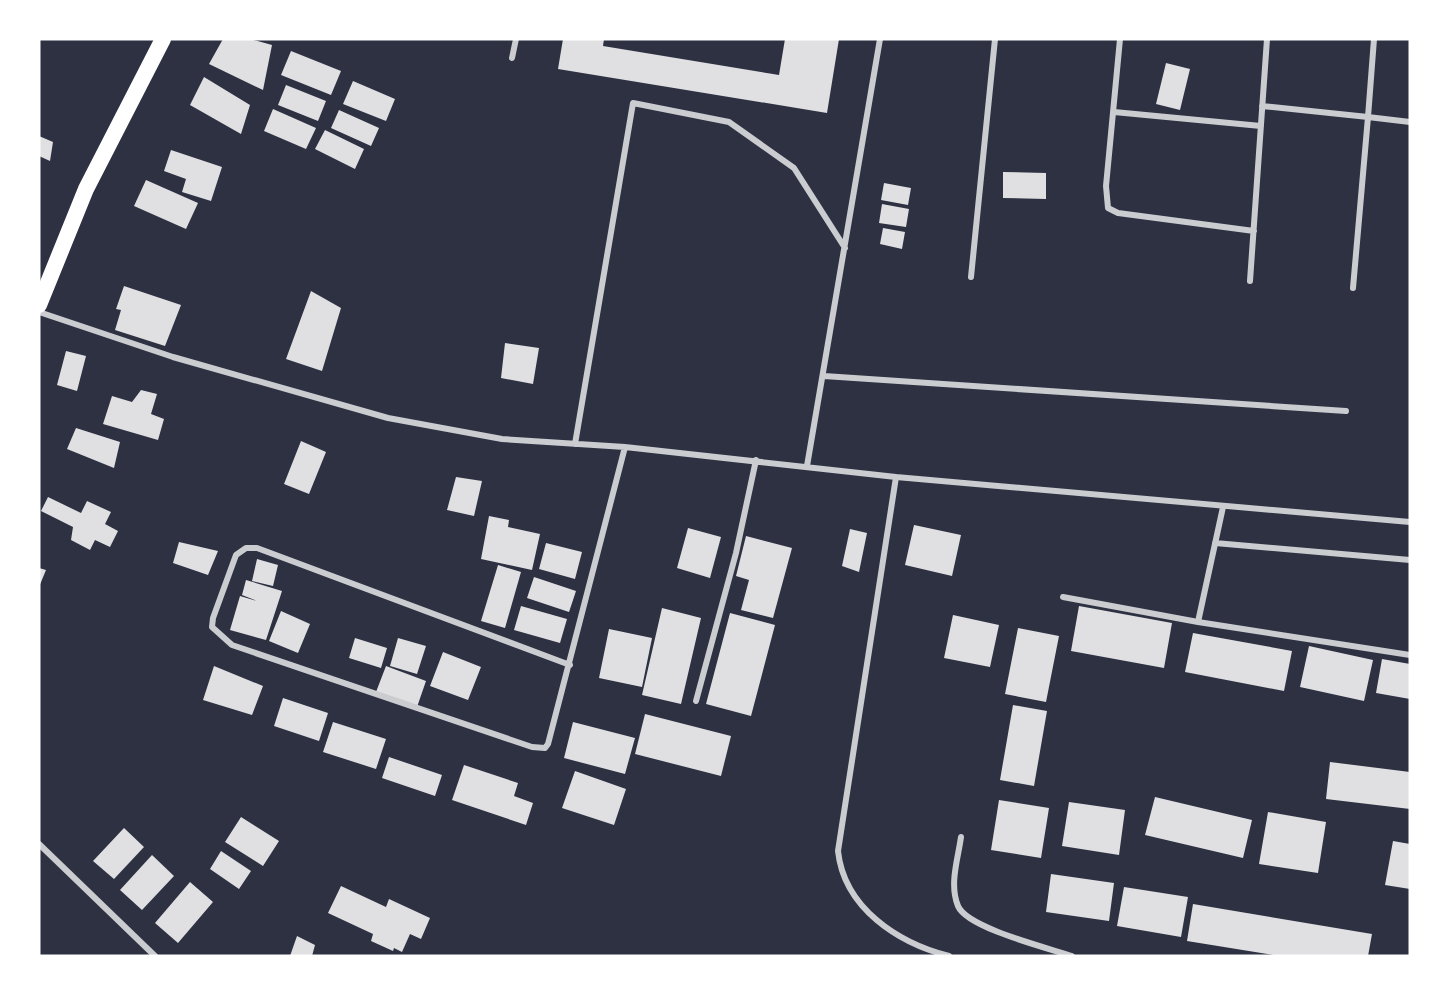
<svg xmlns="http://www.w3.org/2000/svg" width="1449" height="995" viewBox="0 0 1449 995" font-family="Roboto,sans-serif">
<rect width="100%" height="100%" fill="#2d3142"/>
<path fill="#e0e0e3" d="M223,39h27l22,6 -9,45 -54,-26z
M563,39h41l-1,7 176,29 6,-36h54l-12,74 -269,-44z
M291,51l50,20 -10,24 -50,-20z
M1166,63l24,6 -10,41 -24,-6z
M204,77l46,28 -9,29 -51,-29z
M353,81l42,18 -9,22 -43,-17z
M286,85l40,16 -8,20 -40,-16z
M273,109l43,19 -10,21 -42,-18z
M339,110l40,18 -8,18 -40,-18z
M325,130l39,19 -9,20 -40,-20z
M39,136l14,6 -3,19 -11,-5z
M171,150l51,17 -11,34 -29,-9 4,-13 -22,-8z
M1003,172l43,1v26l-43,-1z
M146,180l52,23 -12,26 -52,-23z
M884,183l27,5 -3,17 -27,-5z
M882,204l27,5 -3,18 -27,-4z
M883,228l22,4 -3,17 -22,-5z
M124,286l57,19 -16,41 -50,-16 6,-20 -5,-1z
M311,291l30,17 -19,63 -36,-12z
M505,343l34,5 -6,36 -32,-6z
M66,351l20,5 -9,35 -20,-6z
M141,390l16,4 -6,20 13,5 -6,21 -55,-16 9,-28 20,6z
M76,428l44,14 -6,26 -47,-19z
M301,441l25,11 -17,42 -25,-10z
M456,477l26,4 -8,35 -27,-6z
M48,497l33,16 6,-12 24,11 -6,12 13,7 -8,16 -15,-7 -5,10 -19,-10 2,-13 -32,-16z
M489,516l20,4 -1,7 32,7 -8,36 -51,-11z
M914,525l47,10 -9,41 -47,-11z
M688,528l33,9 -11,41 -33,-10z
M850,529l17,4 -8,39 -17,-6z
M746,536l46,12 -19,70 -32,-8 8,-30 -13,-4z
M179,542l39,9 -10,24 -35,-12z
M546,543l36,9 -7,27 -36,-10z
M257,559l21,6 -5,21 -21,-5z
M498,565l23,7 -16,56 -24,-7z
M39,568l7,2 -7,17z
M534,577l42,14 -7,21 -42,-14z
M246,580l36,11 -16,49 -36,-10 10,-34 17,5 -15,-6z
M521,606l46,13 -7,24 -46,-13z
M1079,606l93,17 -8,45 -93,-17z
M662,608l39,10 -20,86 -39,-9z
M281,611l29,13 -12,29 -29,-12z
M730,613l45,12 -24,91 -45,-12z
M953,615l46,10 -9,42 -46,-9z
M1018,628l41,8 -13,66 -41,-8z
M609,629l43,9 -10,49 -43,-9z
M1193,633l99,18 -8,40 -99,-19z
M355,638l32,10 -6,20 -32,-10z
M398,638l28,8 -9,28 -27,-8z
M1309,646l64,14 -9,41 -64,-14z
M443,652l38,15 -13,33 -38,-14z
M1382,659l28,5v35l-34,-6z
M214,666l49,20 -11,29 -49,-15z
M386,666l40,15 -9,26 -41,-15z
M283,698l45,15 -9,28 -45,-15z
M1013,705l34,6 -13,75 -34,-6z
M645,714l86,22 -10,40 -86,-22z
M333,722l53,17 -10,30 -53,-17z
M573,722l62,16 -10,36 -61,-16z
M389,757l53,18 -7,21 -53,-18z
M1330,762l80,10v37l-84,-10z
M464,765l54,18 -4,13 19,7 -7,22 -74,-25z
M575,771l51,18 -12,36 -52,-17z
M1155,797l97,23 -9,38 -98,-23z
M999,800l50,8 -8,50 -50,-8z
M1069,802l56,8 -6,45 -57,-9z
M1268,812l58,10 -8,51 -59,-9z
M241,817l38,24 -16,25 -38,-24z
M124,828l20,19 -30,32 -21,-18z
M1393,841l17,3v45l-25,-4z
M221,851l30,20 -12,18 -29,-20z
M152,855l22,21 -32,34 -22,-20z
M1051,874l63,9 -5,38 -63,-9z
M190,882l23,20 -35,41 -23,-20z
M341,886l45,21 3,-8 41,19 -9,21 -11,-5 -8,18 -8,-4 -1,3 -22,-10 2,-7 -45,-21z
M1124,887l64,10 -7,40 -64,-11z
M1193,904l179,30 -4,22h-88l-93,-15z
M297,936l18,9 -3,11h-22z"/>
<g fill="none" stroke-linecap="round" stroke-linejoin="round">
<path stroke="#caccd0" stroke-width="6" d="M1120,39l-14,147 2,22 10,5 136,18
M1374,39l-6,78 42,5
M512,58l4,-19
M1262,106l106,11 -15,171
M1114,112l147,14
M971,277l24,-238
M1250,281l17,-242
M39,312l134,45 215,61 114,21 123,8 271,30 514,45
M824,376l522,35
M575,444l58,-341 96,19 65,46 51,80
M807,466l73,-427
M896,477l-58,374c6,57 60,92 111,105
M1215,543l195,17
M1063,597l135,25 212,33
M1198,622l25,-115
M570,665l-313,-117h-11l-10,7 -23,63 -1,9 20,18 300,102 13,1 3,-4 77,-297
M696,701l40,-148 20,-93
M961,837c-3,22 -12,47 -3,69 9,22 90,42 114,50
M39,844l116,112"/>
<path stroke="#fff" stroke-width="16" d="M39,305l47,-116 77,-150"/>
</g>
<rect width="1449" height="995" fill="none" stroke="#ffffff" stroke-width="81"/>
</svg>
